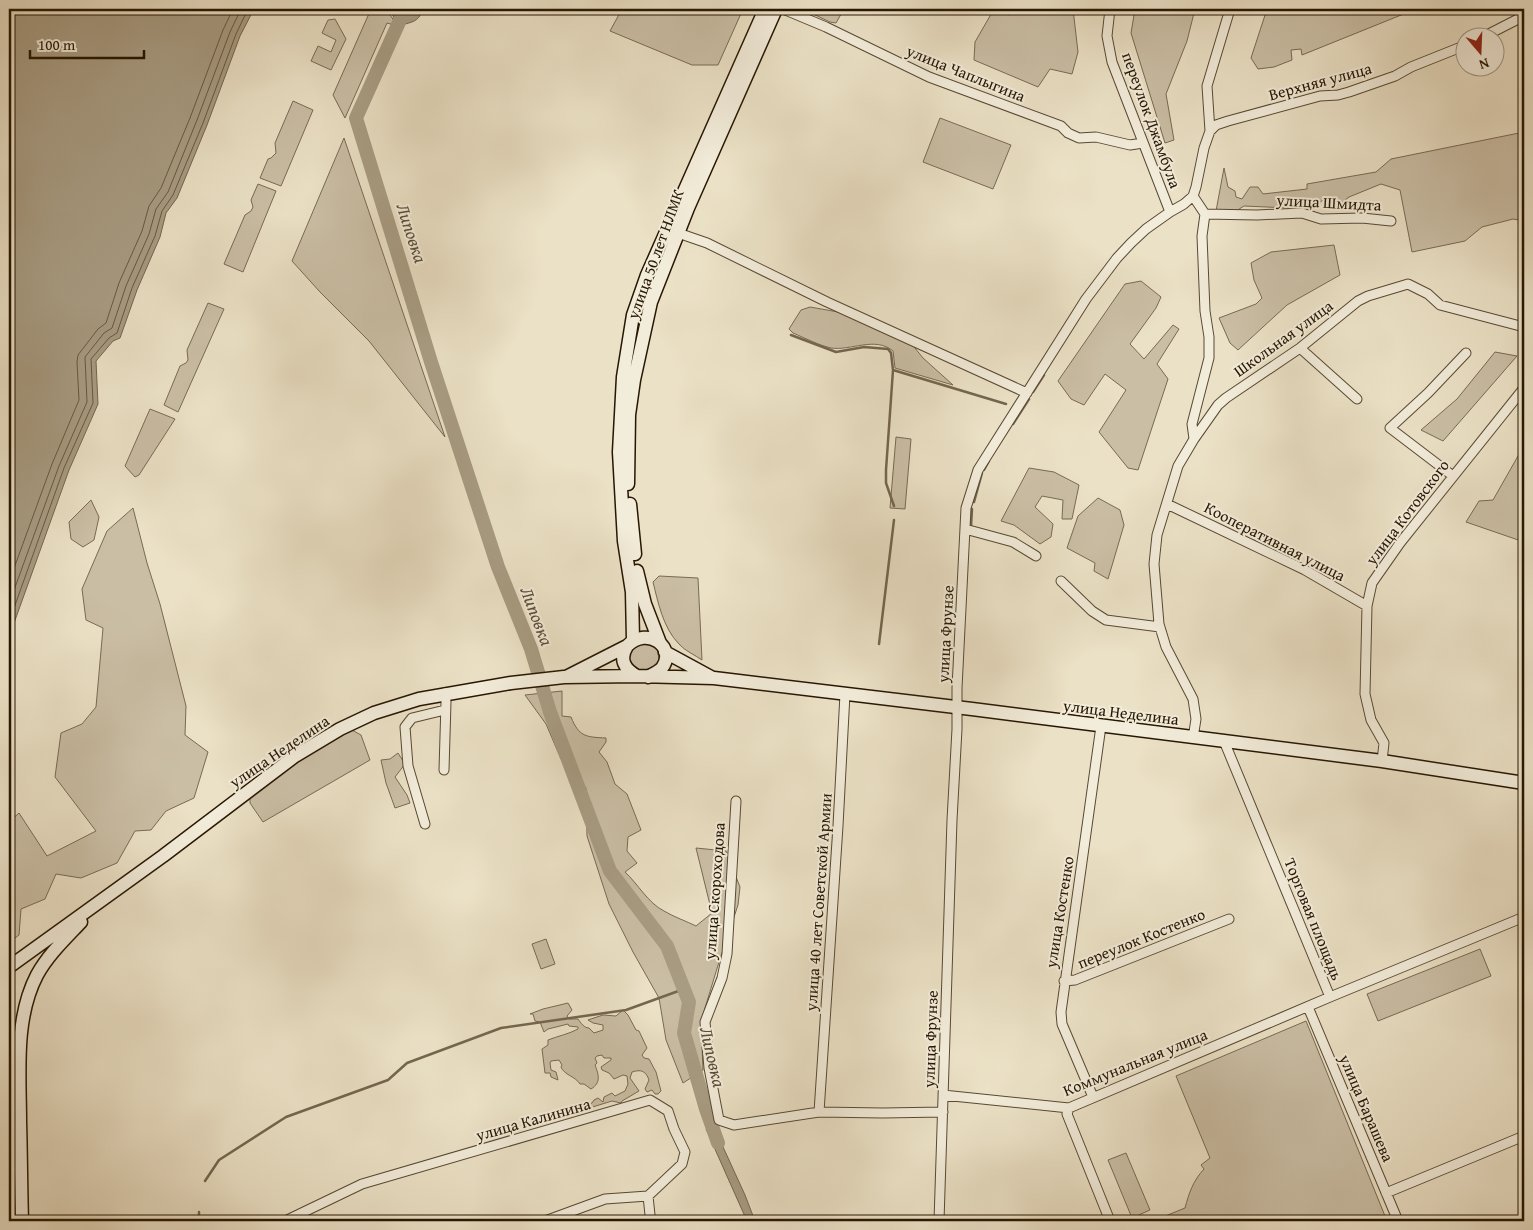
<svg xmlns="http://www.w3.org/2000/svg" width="1533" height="1230" viewBox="0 0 1533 1230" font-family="'Gentium Book Plus',serif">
<rect width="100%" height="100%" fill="#ebe1c6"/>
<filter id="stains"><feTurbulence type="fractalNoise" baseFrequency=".004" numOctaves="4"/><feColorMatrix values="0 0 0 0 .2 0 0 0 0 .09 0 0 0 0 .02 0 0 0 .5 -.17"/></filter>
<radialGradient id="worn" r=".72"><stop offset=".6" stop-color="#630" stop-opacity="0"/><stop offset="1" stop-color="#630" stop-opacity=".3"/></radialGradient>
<path fill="#cabea5" stroke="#786a54" d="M371,9h17l2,6 5,7 -1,3 -7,-2 -42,95 -12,-23z
M622,9h121l-25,56h-26l-82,-34z
M814,9h30l-8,14 -6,-1 -17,-8z
M994,9l15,6 3,-6h61l5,43 -6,22 -22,-5 -12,18 -64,-27 1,-18z
M1135,9h60l-8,32 -21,53 8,46 -9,3 -34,-110z
M1267,9h149l-114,46 -1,-6 -10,1 1,10 -18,7 -16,2 -7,-11z
M335,19l11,20 -15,31 -20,-9 7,-15 13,6 5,-12 -14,-7 6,-13z
M293,101l20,9 -32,76 -21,-8 8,-19 3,-1 5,-5 -1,-10z
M940,118l71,27 -18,44 -70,-27z
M1524,132v89l-11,-2 -31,8 -17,14 -53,11 -12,-62 -19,-6 -32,13 -10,8 -15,-6 -12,10 -68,-3 -8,5h-20l8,-43 4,19 7,4 1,6 6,2 8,-12h8l5,7 44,-5v-5l69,-12 15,-13z
M344,138l101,299 -76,-96 -49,-49 -28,-31z
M258,184l18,7 -33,81 -19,-8 21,-49 6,-4 2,-4 -2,-7z
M1334,245l6,30 -53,30 -49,45 -8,-7 -11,-25 37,-14 6,-6 -8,-18 -3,-17 20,-11z
M1141,281l20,16 -5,11 -26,36 14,15 29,-34 6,4 -22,35 11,15 -30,91 -10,-2 -29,-36 27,-42 -21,-16 -21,31 -13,-6 -13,-18 67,-97z
M208,303l16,6 -46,103 -14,-7 16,-39 6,-3 2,-3 -1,-10z
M810,307l34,6 66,29 13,16 30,27 -58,-17 -2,-17c-18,-15 -42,0 -62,-3 -13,-3 -26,-10 -38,-15l-4,-4 12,-19z
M1495,352l22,4 -74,85 -22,-11 36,-31z
M150,409l25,10 -36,56 -4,2 -10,-11z
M896,437l15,2 -6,70 -15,-1z
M1522,449h2v93l-58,-20 13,-21 14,-1z
M1029,468l25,4 25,13 -7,34h-10l1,-19 -21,-4 -7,11 18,17 -2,13 -11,7 -26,-19 -13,-4z
M1098,498l22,12 4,15 -16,54 -14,-8 1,-8 -28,-15 11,-32z
M91,500l8,17 -5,23 -11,7 -12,-8 -2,-17z
M133,508l14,55 13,41 26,102 -1,29 23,17 -14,46 -28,13 -15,19 -16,1 -18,32 -36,15 -25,-4 -11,25 -24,10 -2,26 -10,8v-121l10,-9 28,43 49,-25 -41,-54 6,-44 21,-9 14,-17 7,-79 -17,-8 -4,-31 25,-58z
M659,576l39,2 4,82c-7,-5 -17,-9 -23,-16 -16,-16 -21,-42 -26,-62z
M642,640l15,8 2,11 -4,10 -20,3 -9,-19z
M562,691v25l9,1c8,20 15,20 35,21v4l-7,10 8,10 8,22 12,10 14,36 -13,7 -1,14 10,12 -12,9c13,12 23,31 39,39 10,6 22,10 32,15l16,-13 -16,-65 30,3 14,36 -2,18 -19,57 -18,59 2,49 -20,13 -17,-43 -7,-42 -26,-46 -24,-48 -22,-68 -1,-48 -4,-6 -9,-23h-12l-15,-35 -21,-29z
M352,730l9,5 9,25 -107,62 -13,-19v-5l61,-46z
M398,753l7,11 -10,13 12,18 3,8 -15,5 -9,-25 -5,-23 9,-1z
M546,939l9,25 -14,5 -9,-25z
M1480,949l11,27 -113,45 -11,-27z
M568,1003l4,7 -5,6 2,3h9c3,4 6,9 11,9l5,5 9,-3v-5l-10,-2 -5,-3 15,-5 13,1 7,-6 5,5 8,15 3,1 8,17 -5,7 2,3 5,1 7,13 5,19 -3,3h-3l-3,-4 -5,2 -2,-3 4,-9c-3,-9 -8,-11 -17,-8l-2,6 9,13 -17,10 -1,2 -9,-2 -26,8 -1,-4 7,-2 2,-3 4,-2 5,4 1,-5 8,-4 3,3 10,-5 3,-7 -1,-8 -4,-1 -9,4 -5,-6 -7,-3 -1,-3 10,-7v-2h-7l-2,-3 -5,1 -2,2 2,5 -2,2c4,10 6,18 -4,24l-7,-5h-4c-5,-8 -16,-9 -19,-17l1,-2 -3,-5 -8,1 -1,2 1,7 5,2 2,8 -7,-3 -1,-4h-5l-3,-24 6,-4v-5c10,-4 21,-6 30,-11v-2l-9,-1 -1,-2 -20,5 -4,3 -4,-10 -5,-1 -2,-7h-3l13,-5z
M1306,1021l81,200h-234l32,-13c4,-15 8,-27 19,-39l-3,-4 9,-7 -34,-82z
M1126,1153l24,57 -18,8 -24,-58z"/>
<path fill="#a89c83" stroke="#74664f" d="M9,9h245l-14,27 -33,89 -30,73 -11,15 -6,24 -23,53 -17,48 -7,3 -17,20 2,43 -29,66 -60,167z
M390,9h32c-1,10 -8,13 -17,15l-11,-6z
M713,1125l32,70 10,26h-8l-41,-92z"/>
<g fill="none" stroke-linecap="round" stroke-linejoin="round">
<path stroke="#685942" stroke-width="1" d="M9,582l43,-118 27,-64 -2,-38 1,-7 20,-26 8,-6 13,-40 23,-52 7,-25 12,-18 29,-70 33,-88 10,-21
M9,604l50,-138 28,-64 -2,-45 19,-24 8,-5 14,-42 23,-52 7,-25 12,-17 29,-72 33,-88 11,-23
M9,622l55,-154 29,-65 -2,-44 18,-21 8,-5 15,-45 23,-52 7,-25 11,-16 30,-72 33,-89 12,-25"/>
<path stroke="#74664f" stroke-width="2.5" d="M791,335l45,17 28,-5 24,2 3,4 2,17 -7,100v13l8,23
M893,370l113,34
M1033,392l11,-17
M1013,424l16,-25
M984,470l5,-9
M974,502l8,-29
M971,527l1,-18
M879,644l15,-124
M205,1181l14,-21 67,-43 102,-37 19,-17 94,-35 125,-18 58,-21
M199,1221v-9"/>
<path stroke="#a89c83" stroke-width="14" d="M405,9l-49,109 75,244 67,205 33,82 19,63 60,159 57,75 22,56 -5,31 22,76 12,34"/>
<defs>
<path id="minor" d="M783,9l43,18 103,50 132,49 7,7 11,5 17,-1 34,8 13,-2
M1110,9l-3,27 5,26 58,150
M1481,38l43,-22
M1210,131l6,-6 12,-4 92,-25 18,-1 11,-3 46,-16 16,-9 55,-22
M1193,196l12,18 -3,22 3,75 4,26v21l-17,66 2,15 -16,27 -21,69 -3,29 5,60 7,23 27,52 3,20 -3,19
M1205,214l52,1 45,-2 19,6 41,-1 29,3
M678,233l29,10 120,59 200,91
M1300,348l57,51
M1194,439l24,-34 8,-7 74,-50 58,-47 10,-5 40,-12 20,10 12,11 84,22
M1453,476l-63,-48 38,-35 38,-40
M1167,504l138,66 62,36
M965,529l48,13 23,14
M1061,581l31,30 14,9 54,7
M1224,741l106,256 194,-80
M1382,761l2,-18 -13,-23 -6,-26 2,-88 5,-23 28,-40 124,-155
M444,770l2,-68 -1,-9
M736,801l-9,153 -5,24 -17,44 4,46 10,52 15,5 85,-13 64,1 60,-1
M425,824l-17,-58 -3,-39 7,-9 33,-8
M1064,981l11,-1 154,-61
M1308,1007l90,214
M943,1095l126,13 261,-111
M1093,1097l-31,-73 -1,-12 40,-286
M1069,1108l-2,6 43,107
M819,1112l19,-286 7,-132
M1386,1193l138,-57
M285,1221l77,-37 288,-84 18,11 6,18 11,23 -3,12 -34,32 2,19 -1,6
M545,1221l60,-22 43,-3
M939,1221l13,-401 5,-91v-41l9,-180 12,-38 108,-171 31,-41 14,-15 15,-14 24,-17 14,-8 9,-8 3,-9 8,-39 6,-17 -3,-45 23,-77"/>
<path id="secondary" d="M628,484l1,-69 5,-35 17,-78 37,-94 88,-199
M630,504l5,50
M637,571l8,33 15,39
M633,640l-1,-48 -8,-51 -5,-89 4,-75 10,-62 14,-40 118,-266
M627,646c-8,13 -3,23 10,30
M665,652l46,25
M568,676l59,-30c21,-21 50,2 35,22 -4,4 -9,6 -14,9
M9,967l154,-111 132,-100 45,-27 34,-16 45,-14 92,-16 53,-6 73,-1 77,2 258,31 410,52 142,22
M9,1102l10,20
M22,1221c-1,-33 -1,-66 -2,-99 0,-48 -6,-103 17,-147 11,-20 28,-36 44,-53"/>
</defs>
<use href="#minor" stroke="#584933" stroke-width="11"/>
<use href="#secondary" stroke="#271602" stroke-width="15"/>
<use href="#minor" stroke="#f2ecda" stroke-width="9"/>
<use href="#secondary" stroke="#f2ecda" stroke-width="12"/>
</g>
<g text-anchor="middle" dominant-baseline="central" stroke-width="4" stroke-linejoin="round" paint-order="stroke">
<g font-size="16" fill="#271602" stroke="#f2ecda">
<text transform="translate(966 73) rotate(22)">улица Чаплыгина</text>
<text transform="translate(1320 81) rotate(-15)">Верхняя улица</text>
<text transform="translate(1152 120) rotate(70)">переулок Джамбула</text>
<text transform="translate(1329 202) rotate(3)">улица Шмидта</text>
<text transform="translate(655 254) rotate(-70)">улица 50 лет НЛМК</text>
<text transform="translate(1283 338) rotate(-36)">Школьная улица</text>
<text transform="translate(1407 512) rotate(-53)">улица Котовского</text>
<text transform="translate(1275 541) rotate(27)">Кооперативная улица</text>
<text transform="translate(945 634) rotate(-87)">улица Фрунзе</text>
<text transform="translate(1121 712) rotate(7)">улица Неделина</text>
<text transform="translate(279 751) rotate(-34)">улица Неделина</text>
<text transform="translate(714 891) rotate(-86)">улица Скороходова</text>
<text transform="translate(818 902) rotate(-86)">улица 40 лет Советской Армии</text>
<text transform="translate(1059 912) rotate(-81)">улица Костенко</text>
<text transform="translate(1314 919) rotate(68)">Торговая площадь</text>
<text transform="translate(1141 938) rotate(-22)">переулок Костенко</text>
<text transform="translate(930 1039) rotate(-88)">улица Фрунзе</text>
<text transform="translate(1135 1062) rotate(-22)">Коммунальная улица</text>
<text transform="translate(1367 1108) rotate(67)">улица Барашева</text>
<text transform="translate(533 1119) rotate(-16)">улица Калинина</text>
</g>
<g font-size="18" font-style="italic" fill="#5b4c36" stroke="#f2ecda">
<text transform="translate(412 233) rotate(72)">Липовка</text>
<text transform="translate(537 616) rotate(69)">Липовка</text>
<text transform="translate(713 1057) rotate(77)">Липовка</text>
</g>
</g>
<rect width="1533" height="1230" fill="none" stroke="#ebe1c6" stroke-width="30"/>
<rect x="10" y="10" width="1513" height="1210" fill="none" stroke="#271602" stroke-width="2.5"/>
<rect x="15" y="15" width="1503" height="1200" fill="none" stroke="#271602"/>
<g transform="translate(1480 52) rotate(161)"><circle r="24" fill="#f2ecda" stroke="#a19684"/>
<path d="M0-4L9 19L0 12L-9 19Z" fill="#8f2418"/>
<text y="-8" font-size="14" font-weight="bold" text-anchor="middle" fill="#271602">N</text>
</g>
<path d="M30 50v8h114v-8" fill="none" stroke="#271602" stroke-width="2.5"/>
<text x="38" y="50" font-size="15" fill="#271602" stroke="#f2ecda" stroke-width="4" paint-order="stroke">100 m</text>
<rect width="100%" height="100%" filter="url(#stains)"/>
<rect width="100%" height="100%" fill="url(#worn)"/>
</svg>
